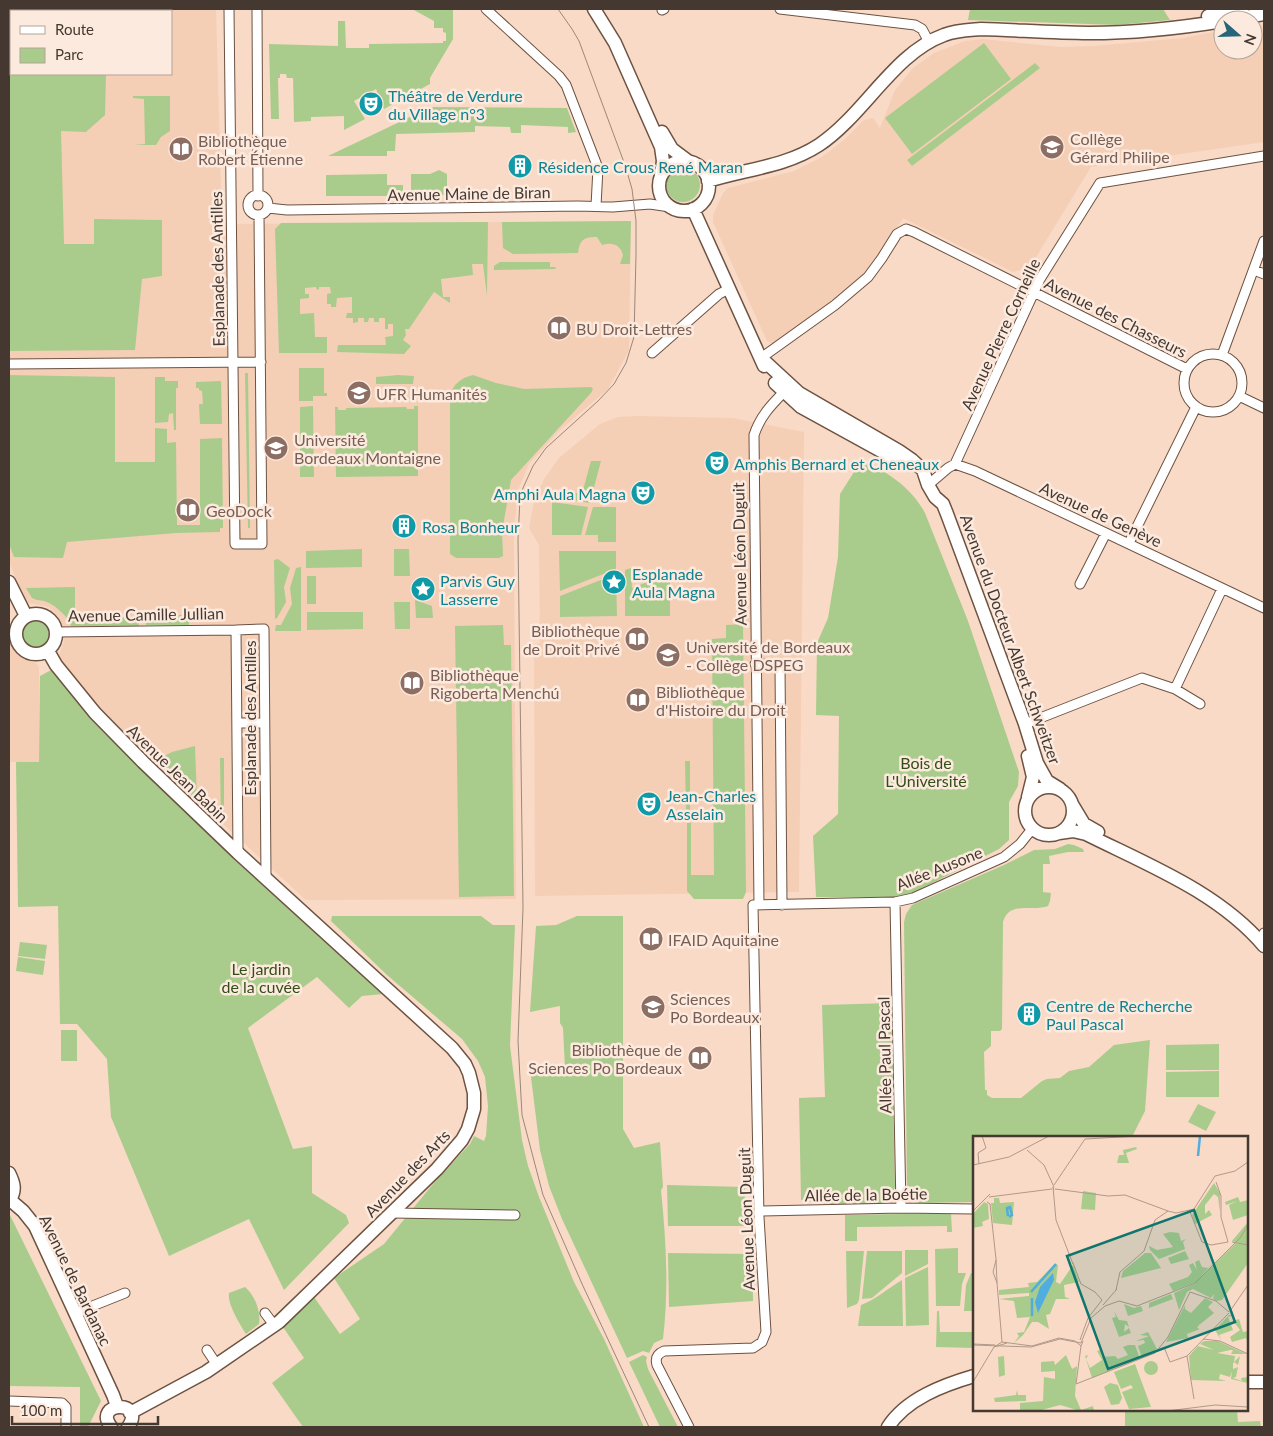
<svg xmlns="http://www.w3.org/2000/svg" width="1273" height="1436" viewBox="0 0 1273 1436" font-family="Lato,sans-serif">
<rect width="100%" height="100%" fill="#f9dac6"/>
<path fill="#f5ceb6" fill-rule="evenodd" d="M9,9h207l6,215 409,-3 -2,129 -21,39 -50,43 -29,32 -11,26 -4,41 2,368 -210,1 -177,-162 -33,-34 -34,-42 -3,-7 5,-14v-11l-6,-14 -9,-9 -21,-4 -8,-13 -11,-29zM11,11h160v63h-160z
M1260,23l4,4v115l-173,25 -61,100 -17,5 -110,-54 -24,39 -14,16 -34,29 -57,42 -7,-3 -54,-119v-7l10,-22 5,-5 66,-17 28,-14 22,-17 20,-20 9,-2 7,10 15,-38 18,-22 21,-15 31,-12 18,-2 77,8 33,-1 90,-8 40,-8v20h30v-25z
M638,416l95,2 71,14 -5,460 -264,4 -1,-252 6,-1 -1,-98 -10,-17 5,-26 10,-23 15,-21 41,-34 18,-7z
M9,641l11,15 16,7 3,4v95h-30z"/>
<path fill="#a9cc8c" d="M9,9h105l-2,2h-101v63h95l-1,41 -19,17 -25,-1 3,113h30v-25l68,1v56l-20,3 -7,71 -126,1z
M412,9h41v30l-23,39v6l-46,25 -8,-20 -22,12 11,18 -21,11v-14l-33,1v4l-17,1 -1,-44h-6l-1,-4h-6v4h-2l1,41h-8l-2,-75 69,2v-25h7l1,27h23v-4l74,-1v-2h3v-8l-3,-1v-4h-9v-7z
M970,9h193l7,11 -53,5 -149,-5z
M984,43l27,36 -99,75 -27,-36z
M1035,63l5,5 -128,98 -5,-6z
M133,96h37v35l-9,6 -5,8h-22l11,-1 -1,-45 -11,-1z
M431,107l136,1 9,24 -8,1v-6l-47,-2v8h-10l-1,-6 -35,-1v6l-79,2 -1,17h-8v5h-59z
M666 185a17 17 0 1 1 34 0a17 17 0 1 1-34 0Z
M439,170l8,4v21l-36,1v-22h19z
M387,174v11h16v11h-77v-21z
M631,221l-1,43h-10l3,-9c-3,-11 -11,-13 -21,-10l-5,-8c-14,0 -17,3 -19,16l-65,1 -10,-6 -1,-26z
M488,222l-1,74 -4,-32h-11l1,11 -32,4 2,18h7v6l-16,-11 -25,37h-4l1,6 -3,5 8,6 -7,8 -67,-2 1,-7h48l-1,-8 8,-1v-12h-5v5h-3v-11h-6v4h-5v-4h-5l-1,4h-4v-4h-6v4l-5,1v-5h-7l1,-5h5v-16l-15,1 -1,9h-5v-3h-4v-10l4,-1 -1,-6h-11v2l-2,1 -1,-3 -11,1v6h4v4l-9,1v15l14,-1 1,24h12v16h-48l-4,-124 6,-6z
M500,262h50v5h5l1,2 -62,1v-4z
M299,368h25v25h3v3h-14v5h-14z
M245,373h3l2,155h-2z
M9,375l106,2v85h40v-34l12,1v14l9,-1 1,83h23v-86l22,-1 1,90h-3v4l-44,1 -109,9 -4,16 -49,-1 -5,-13z
M398,375l16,1 -1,8h-37v-7z
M473,375l23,8 28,6 67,-2 2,2 -2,4 -80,87 -9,52 1,24 -4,2h-43l-6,-4v-158c3,-12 11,-18 23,-21z
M155,377h10v4h13v7h-2v42h-2l-1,-17 -4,1 -1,8 -13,1z
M221,381l1,43h-22l-1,-20h4l-1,-13 -3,-1v-2h-3v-6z
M313,406l1,71h-14v-70z
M414,406h4v70l-82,1 -1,-70h3v3h8v-2l60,-1 1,2h7z
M591,461h10l-8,30 -10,-1z
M861,461c25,9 51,27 64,52l43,108 51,151 -1,14 -9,16v38l-10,9 -86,44 -20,4h-77l-3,-61 25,-22 1,-98 -23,-1 1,-72 11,-25 10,-61 2,-63z
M554,490l38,5 -2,8 -38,-6z
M552,502l36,5 -7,28h-29z
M593,507h23v35h-18v-7h-13z
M362,549v18l-56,1v-17z
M409,549l1,27h-16v-27z
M559,551h57v18l-56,22z
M278,559l12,9 -6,19 2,15 -9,16 -2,1 -1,-59z
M301,567v64h-26l1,-6h5l11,-21 -2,-16 6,-20z
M631,568l1,20 38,-15v43h-45v-46z
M616,574l1,42 -57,1v-21z
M307,576h9v28h-9z
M75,587v29h10l1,1h52l1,9h-68c-3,-10 -17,-22 -27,-25 -5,-1 -8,-1 -12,-3l-6,-10z
M415,600l17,6 1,12h-17z
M394,602h16v27h-15z
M307,612h56v17l-56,1z
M146,615h43v10h-43z
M22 634a14 14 0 1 1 28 0a14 14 0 1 1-28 0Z
M743,624l3,268 -3,7h-49l-7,-8v-68h4v52h23l-2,-236 14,-1v-13z
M503,625l1,20h7l3,251 -55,1 -4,-271z
M53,669l330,325 -21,2 -13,12 -32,-31 -69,51 45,121 19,-3v47l34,22 3,8 -65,67 -35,-71 -80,37 -58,-139 -4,-58 -30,-35h-17l-2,-118 -40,1 -2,-145h23l1,-86z
M195,746l2,54 -42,-39 17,-9z
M220,758h4v65l-3,-1z
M685,761h5v54l-4,-1z
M1068,844l6,1 9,4 1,3h-16l-19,4 1,8h-7v28l8,1 -1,8 -2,5c-15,6 -39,-6 -45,16l-1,107 -2,2h-9v15l-7,6 1,38h2v5l5,3h29l21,-17 5,-2 13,-1 9,-7 20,-4 25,-22 36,-5 -5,71 -13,26h-158v65l-55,1 -9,-7 -3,-8 -3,-266 2,-8 6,-9 92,-40 30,-15 21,-1z
M332,916h149l12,9h22l-5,121 12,94 6,26 11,31 35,85 30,57 40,88h-341l-31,-44 32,-25 -21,-31 31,-30 26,37 20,-15 -26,-41 50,-34 49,-60 37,-40 4,-8 10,5 2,-5 2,-30 -3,-29 -7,-16 -16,-22 -75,-64 -56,-54z
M577,916h46v213l11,19 26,-6 3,45 -2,3c5,50 8,99 2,149l-9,4 -5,10 -6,-2 -16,7 -65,-139 -13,-33 -9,-36 -10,-81 7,-5 10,4h18l-2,-40 -3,-5v-17l-30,6 6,-86 20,-1z
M20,942l27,3 -2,14 -27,-3z
M18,957l27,4 -2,14 -27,-4z
M891,1003l4,184 -3,10 -9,7h-53l-29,-4 -2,-102 26,-1 -3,-92z
M61,1030h16v31h-16z
M1219,1044v26h-53v-25z
M1219,1071v26h-53v-25z
M1198,1104l18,8 -10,19 -18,-9z
M667,1185l78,2 -1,39h-76z
M9,1213l92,188 -13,26h-8v-40l-71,-1z
M951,1213l1,19h-5v-6l-90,1v14h-12v-26z
M958,1248v25h8l-4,11 -2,22h-24l-1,-57z
M905,1250h23v14l-23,12z
M846,1251h18l-5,49 -2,4 -10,4z
M867,1251h35v22l-30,25 -10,1z
M668,1253l84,1 1,47 -84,6z
M928,1267l1,58 -23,1 -1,-48z
M971,1273h3v75l-38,-1 1,-36h2l1,21h34v-21h-10l2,-26z
M902,1280l1,46h-45l3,-21c16,-6 27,-17 41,-25z
M245,1287c10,8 16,25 14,37l-13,10c-6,-10 -19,-30 -17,-41z
M643,1355l4,2 -1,4 2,8 30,58h-18l-31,-65z
M1125,1410h112l1,12 22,-1 1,6h-136z"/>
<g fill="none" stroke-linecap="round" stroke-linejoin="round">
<defs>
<path id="street" d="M229,9l6,535h27l-3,-329
M257,9l1,187
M486,9l73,67 7,9 32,83 -2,38
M780,9l135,16 7,4 7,13
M662,10l2,-1
M248 205a10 10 0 1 1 20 0a10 10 0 1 1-20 0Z
M268,208l19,2 291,-4 35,1 37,-3 20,3
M1254,270l10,4
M652,353l67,-59 10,-5
M1184 383a29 29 0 1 1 58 0a29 29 0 1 1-58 0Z
M1222,355l42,-114
M761,358l74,-53 33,-28 14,-19 15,-24 9,-5 8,3 273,137
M9,364l252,-2
M1239,396l25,12
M955,464l85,-185 60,-96 164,-27
M928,485l20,-17 7,-4 20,7 289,137
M1129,543l67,-136
M1080,584l26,-51
M56,632l180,-2
M755,664l25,1 2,240
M1175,689l47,-100
M237,723h27
M1025,724l117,-46 33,11 25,15
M238,853l-2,-223 28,-1 2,248
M895,902l6,306
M759,905l-5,-470c6,-18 16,-29 30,-43
M1263,935l1,-2
M759,1211l142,-3 73,1
M393,1213l122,2
M75,1313l50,-20
M265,1313l9,12
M207,1350l10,15
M9,1401l53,2 4,4v20
M689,1427l-32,-62c-2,-7 0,-11 7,-14l89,-3 9,-6 4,-10 -7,-115 -6,-312 142,-3 18,-4 91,-41 16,-13 12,-15"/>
<path id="secondary" d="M594,9l21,34 46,104 2,14 -2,14
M1208,16l34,-7
M1227,20l37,-6
M662,132l10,17 16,12
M659 186a25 25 0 1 1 50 0a25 25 0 1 1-50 0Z
M708,181c38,-12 77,-14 111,-36 45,-30 75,-92 125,-110 12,-5 25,-5 37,-6 36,1 72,4 108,4 44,0 91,-5 134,-12
M693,209l71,157
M761,358l38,35 100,58 13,9 11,10 5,15 7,12 8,7 4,10 78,210 12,39 10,18 13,8
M775,383l26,24 100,55
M9,582l17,34
M16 634a20 20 0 1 1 40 0a20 20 0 1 1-40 0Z
M48,651l8,14 39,48 48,49 95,91 214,195 13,16 4,9 5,20v16l-6,20 -6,11 -25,29 -158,153 -73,50 -76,41
M1025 811a24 24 0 1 1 48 0a24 24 0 1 1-48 0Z
M1028,797l5,-20 -5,-21
M1072,804l12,20 14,8
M1059,833l14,-2 13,3c62,31 132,58 178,112
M9,1173c5,10 7,17 1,27
M9,1199l14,12 12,15 78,169 4,11
M1247,1382h17
M111,1427c-19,-26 36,-27 17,0
M888,1427c18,-28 55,-42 86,-51"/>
</defs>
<use href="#street" stroke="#6d5241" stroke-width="11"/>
<use href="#secondary" stroke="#6d5241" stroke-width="15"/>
<use href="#street" stroke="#fff" stroke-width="9"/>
<use href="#secondary" stroke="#fff" stroke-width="12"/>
<path stroke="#9d8779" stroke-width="1" d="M558,9l14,20 7,12 46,124 7,24 4,32v34l-2,82 -8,26 -12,21 -16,17 -52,47 -13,18 -10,22 -3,10 -2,42 5,368 -5,133 4,74 21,80 40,91 66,141"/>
</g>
<defs>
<symbol id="theatre-disc" viewBox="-11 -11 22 22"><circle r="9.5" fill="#0f9aa8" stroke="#fdeade"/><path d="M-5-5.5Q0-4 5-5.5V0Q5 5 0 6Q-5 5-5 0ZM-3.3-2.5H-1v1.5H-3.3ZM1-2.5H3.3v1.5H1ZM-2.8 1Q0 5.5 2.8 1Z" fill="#fff"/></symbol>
<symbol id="school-disc" viewBox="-11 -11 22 22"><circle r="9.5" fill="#8d6e63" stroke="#fdeade"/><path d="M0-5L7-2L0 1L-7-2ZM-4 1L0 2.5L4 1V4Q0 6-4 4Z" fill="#fff"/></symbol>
<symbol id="library-disc" viewBox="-11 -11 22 22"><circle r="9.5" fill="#8d6e63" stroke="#fdeade"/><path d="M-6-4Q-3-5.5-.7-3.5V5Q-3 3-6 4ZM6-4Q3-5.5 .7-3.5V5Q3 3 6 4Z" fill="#fff"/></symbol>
<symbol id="building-disc" viewBox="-11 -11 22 22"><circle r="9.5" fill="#0f9aa8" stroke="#fdeade"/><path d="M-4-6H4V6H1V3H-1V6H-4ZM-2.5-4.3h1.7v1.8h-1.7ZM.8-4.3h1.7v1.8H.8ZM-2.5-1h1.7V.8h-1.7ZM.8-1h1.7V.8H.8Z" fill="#fff"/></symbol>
<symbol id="university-disc" viewBox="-11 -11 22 22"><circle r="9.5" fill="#8d6e63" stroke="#fdeade"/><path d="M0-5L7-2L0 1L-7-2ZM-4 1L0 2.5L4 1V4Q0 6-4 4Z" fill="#fff"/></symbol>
<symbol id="sight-disc" viewBox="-11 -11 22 22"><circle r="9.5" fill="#0f9aa8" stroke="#fdeade"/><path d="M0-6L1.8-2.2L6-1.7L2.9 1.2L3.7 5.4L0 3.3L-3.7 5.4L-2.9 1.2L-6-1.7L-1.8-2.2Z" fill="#fff"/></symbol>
</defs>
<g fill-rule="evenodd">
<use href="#theatre-disc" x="357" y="90" width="28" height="28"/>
<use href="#school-disc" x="1038" y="133" width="28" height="28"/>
<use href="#library-disc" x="167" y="135" width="28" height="28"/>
<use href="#building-disc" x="506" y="152" width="28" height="28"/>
<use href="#library-disc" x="545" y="314" width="28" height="28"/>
<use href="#university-disc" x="345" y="379" width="28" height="28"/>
<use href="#university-disc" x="262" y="434" width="28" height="28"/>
<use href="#theatre-disc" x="703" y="449" width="28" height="28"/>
<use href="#theatre-disc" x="629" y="479" width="28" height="28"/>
<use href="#library-disc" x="174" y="496" width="28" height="28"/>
<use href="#building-disc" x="390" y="512" width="28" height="28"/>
<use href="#sight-disc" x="600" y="568" width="28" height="28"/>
<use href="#sight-disc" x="409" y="575" width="28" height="28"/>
<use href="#library-disc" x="623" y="625" width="28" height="28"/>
<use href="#university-disc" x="654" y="641" width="28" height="28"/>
<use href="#library-disc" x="398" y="669" width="28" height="28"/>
<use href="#library-disc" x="624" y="686" width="28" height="28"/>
<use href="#theatre-disc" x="635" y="790" width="28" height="28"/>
<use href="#library-disc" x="637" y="925" width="28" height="28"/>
<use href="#university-disc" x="639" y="993" width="28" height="28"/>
<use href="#building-disc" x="1015" y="1000" width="28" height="28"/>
<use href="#library-disc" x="686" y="1044" width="28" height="28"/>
</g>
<g text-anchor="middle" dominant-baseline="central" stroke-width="5" stroke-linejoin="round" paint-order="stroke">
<g font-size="16" fill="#0d838f" stroke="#fdeade" text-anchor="start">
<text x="388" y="95">Théâtre de Verdure<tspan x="388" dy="18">du Village n°3</tspan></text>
<text x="538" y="166">Résidence Crous René Maran</text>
<text x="734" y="463">Amphis Bernard et Cheneaux</text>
<text x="626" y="493" text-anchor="end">Amphi Aula Magna</text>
<text x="422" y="526">Rosa Bonheur</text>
<text x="632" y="573">Esplanade<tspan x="632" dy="18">Aula Magna</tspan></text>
<text x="440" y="580">Parvis Guy<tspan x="440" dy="18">Lasserre</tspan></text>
<text x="666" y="795">Jean-Charles<tspan x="666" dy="18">Asselain</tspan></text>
<text x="1046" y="1005">Centre de Recherche<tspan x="1046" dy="18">Paul Pascal</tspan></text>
</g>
<g font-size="16" fill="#785e54" stroke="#fdeade" text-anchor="start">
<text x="1070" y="138">Collège<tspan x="1070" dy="18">Gérard Philipe</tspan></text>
<text x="198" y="140">Bibliothèque<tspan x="198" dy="18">Robert Étienne</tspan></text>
<text x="576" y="328">BU Droit-Lettres</text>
<text x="376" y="393">UFR Humanités</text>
<text x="294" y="439">Université<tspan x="294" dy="18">Bordeaux Montaigne</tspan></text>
<text x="206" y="510">GeoDock</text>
<text x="620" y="630" text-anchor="end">Bibliothèque<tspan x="620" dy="18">de Droit Privé</tspan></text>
<text x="686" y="646">Université de Bordeaux<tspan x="686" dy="18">- Collège DSPEG</tspan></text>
<text x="430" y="674">Bibliothèque<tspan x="430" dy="18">Rigoberta Menchú</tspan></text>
<text x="656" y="691">Bibliothèque<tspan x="656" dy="18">d'Histoire du Droit</tspan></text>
<text x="668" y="939">IFAID Aquitaine</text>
<text x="670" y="998">Sciences<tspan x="670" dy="18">Po Bordeaux</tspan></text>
<text x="682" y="1049" text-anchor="end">Bibliothèque de<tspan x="682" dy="18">Sciences Po Bordeaux</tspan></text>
</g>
<g font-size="16" fill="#443830" stroke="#fdeade">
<text transform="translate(469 193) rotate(-1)">Avenue Maine de Biran</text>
<text transform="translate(217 269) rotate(-91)">Esplanade des Antilles</text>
<text transform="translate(1116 317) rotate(27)">Avenue des Chasseurs</text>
<text transform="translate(1000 334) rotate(-65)">Avenue Pierre Corneille</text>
<text transform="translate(1101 514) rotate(25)">Avenue de Genève</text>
<text transform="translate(739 554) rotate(-91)">Avenue Léon Duguit</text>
<text transform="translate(146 614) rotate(-1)">Avenue Camille Jullian</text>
<text transform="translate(1011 639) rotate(70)">Avenue du Docteur Albert Schweitzer</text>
<text transform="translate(249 718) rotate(-90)">Esplanade des Antilles</text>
<text transform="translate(178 773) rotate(44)">Avenue Jean Babin</text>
<text transform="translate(939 868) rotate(-22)">Allée Ausone</text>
<text transform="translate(884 1055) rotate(-91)">Allée Paul Pascal</text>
<text transform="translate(407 1173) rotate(-46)">Avenue des Arts</text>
<text transform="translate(866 1194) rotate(-1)">Allée de la Boétie</text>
<text transform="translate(746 1219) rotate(-92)">Avenue Léon Duguit</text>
<text transform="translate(76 1280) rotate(64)">Avenue de Bardanac</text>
</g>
<g font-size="16" fill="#334e18" stroke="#fdeade">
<text x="926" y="762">Bois de<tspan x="926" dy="18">L'Université</tspan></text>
<text x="261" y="968">Le jardin<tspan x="261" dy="18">de la cuvée</tspan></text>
</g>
</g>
<g transform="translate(973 1136)">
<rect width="275" height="275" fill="#f9dac6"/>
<path d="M163,11l1,2 -11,4 3,10h-12l2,-8h5l-1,-5zM241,47l6,10v19l-2,-15 -4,-3 -9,11v9l4,-4 3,5 -17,9 -3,-9zM110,55l13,2 -1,17 -14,-1zM265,61l2,5 8,-2v15l-15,5 -4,-15 8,-4 -11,4 -1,-3zM21,62h5l1,5 14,-1 -2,23 -19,-2 -2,-20h3zM11,66l4,2 1,15 -7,3 1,4 -10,2v-14zM275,86v41l-26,37 -5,1 -4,-2 1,-5 -3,4 -18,-9 -6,3 -8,18 -5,-17 20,-9 42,-41 5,1 -9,-3zM197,96l9,1 2,8 5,-2 -3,3 2,7 -26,10 -9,-9 -1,-4 8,4 16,-3 -10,-13zM255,110l-32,36 -23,9 -4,-7 19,-7 4,-5 -3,-7 4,-2 4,7 -2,-8 4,-2 3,7 6,1zM212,115l4,8 -18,5 -3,-6zM172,117h6l10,15 -40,10 2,-7zM82,128l3,1 -2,17 4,2 13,-19 6,17 -15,3 1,12 5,2h-14l-6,15 -4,1 3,14 -11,-7h-6l-9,13 -9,8 5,-7 -2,-3 7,-1 6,-15 -13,1 -3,-17 -15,-2 30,-3v-3l-30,2v-5l30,-3 -1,-4 9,-1zM198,158l2,5 -24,9v-5zM232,162l8,4 -5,5 6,6 -15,12 -2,3 3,1 -13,5 1,4 -22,4 19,-37v4l6,4zM151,168l10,4 7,-2 2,5 -15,5zM141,175l5,9 8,1 2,6 -4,-3 -1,8 5,-4 2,5 -12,4 -7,-19 4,-1zM256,179h5l-6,2 5,13 -14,5 2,5 -6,-10zM266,183l4,13 5,-1v11l-2,-4 -14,4 -2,-5 10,-7 -7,-9zM175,196l9,17 -15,9 -4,-12 7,-3 -1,-3 -8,1 13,-5 -9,-1zM231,205h14l28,13h-15l2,-4h-3l-13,3 18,3 -1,6 6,-6 -2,9 -4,-3 -1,2v5l5,-2 -2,10 -3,1 9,3 -1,-3 7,-1v6l-17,-4 1,-8 -2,6 -10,-3 -1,5 7,2 -35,-1 -2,-24 9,-10 16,4 -14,-6zM155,209h7l5,14 -48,19 -7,-22 3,-1 -2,4 4,9 12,-8 -5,-9 3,-1 2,7 13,-1 3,3 10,-4 -5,-8zM93,219l6,14 5,-3 -2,30 6,14 12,-4 1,5h-14l-20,-6 -22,6h-18v-8l23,-2 1,-24 11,2v-8l-14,1v-10l13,-1 1,4zM31,220l1,19 -6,2 -1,-20zM171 232a7 7 0 1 1 14 0a7 7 0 1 1-14 0ZM162,228l16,43 -22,2 -7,-17 11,-4 -2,-3 -10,4 -7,-17zM137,247l8,2 4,13 -3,6 -8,1 -7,-18zM44,254l1,5h8v6l-31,1 -1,-4 22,-3z" fill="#a9cc8c"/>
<path d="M80,137l1,7 -16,33 -3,-11 5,-15z" fill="#50adde"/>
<path fill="none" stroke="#50adde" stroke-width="2.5" d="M225,20l2,-20M35,80l-1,-8 3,-1 2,8 -3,2M58,156l25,-28M59,180v-18"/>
<path fill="none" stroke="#b1998a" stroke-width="1" d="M54,14l17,15 10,22M6,28l-1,-11 8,-5 -4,-12M0,29l36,-8 40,-21M243,46l5,14v21l7,25M81,49l31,-46 54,-3M82,53l53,7 17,-1 43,16M81,54l-1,-3 3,33 17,44M16,61l63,-8M14,66l3,2 6,55 1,24 -4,-11 3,-12M0,75l17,-17M217,76l12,30 9,3 17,-3M259,106l16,3M100,127l8,21 14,8 7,8M24,147l5,59M143,154l4,-18 24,-21 11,-31 13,-9 8,2 18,-4 21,-33 20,-5 13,-9M130,169l14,-16M257,175l18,-26M230,203l17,2 28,13M107,204l8,-22 14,-18M34,207l-13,4 8,-5 30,4 27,-8 16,3 6,5 2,-5M0,208l22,1M0,209l58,2 29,-8 21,4 10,-25 14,-12 14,-5 18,5 58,-23 45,-45 8,-13M108,210l-5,38 79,-31 13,-16 22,-45 26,9 13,11M191,211l6,15 17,-6 42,-43M214,220l7,43M0,246l21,-35M73,275h25M194,275l48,-6 33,2"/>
<path fill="#0f766e" fill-opacity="0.15" stroke="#0f766e" stroke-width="2.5" d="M221,74l41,112 -127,47 -41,-113z"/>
<rect width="275" height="275" fill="none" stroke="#443830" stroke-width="2.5"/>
</g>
<rect width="1273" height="1436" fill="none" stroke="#443830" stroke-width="20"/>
<rect x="10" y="10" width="162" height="65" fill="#fdeade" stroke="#b3a398"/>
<rect x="20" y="26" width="25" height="8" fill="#ffffff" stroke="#b3a398"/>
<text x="55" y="35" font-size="15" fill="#443830">Route</text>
<rect x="20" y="48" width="25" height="15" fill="#a9cc8c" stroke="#b3a398"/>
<text x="55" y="60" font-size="15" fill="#443830">Parc</text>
<g transform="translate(1238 35) rotate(110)"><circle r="24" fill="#fdeade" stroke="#b3a398"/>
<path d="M0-4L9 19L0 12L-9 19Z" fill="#27657b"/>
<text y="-8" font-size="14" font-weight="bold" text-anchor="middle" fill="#443830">N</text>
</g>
<path d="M12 1416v8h146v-8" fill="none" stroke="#443830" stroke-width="2.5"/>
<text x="20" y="1416" font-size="15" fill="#443830" stroke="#fdeade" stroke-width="4" paint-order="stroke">100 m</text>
</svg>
